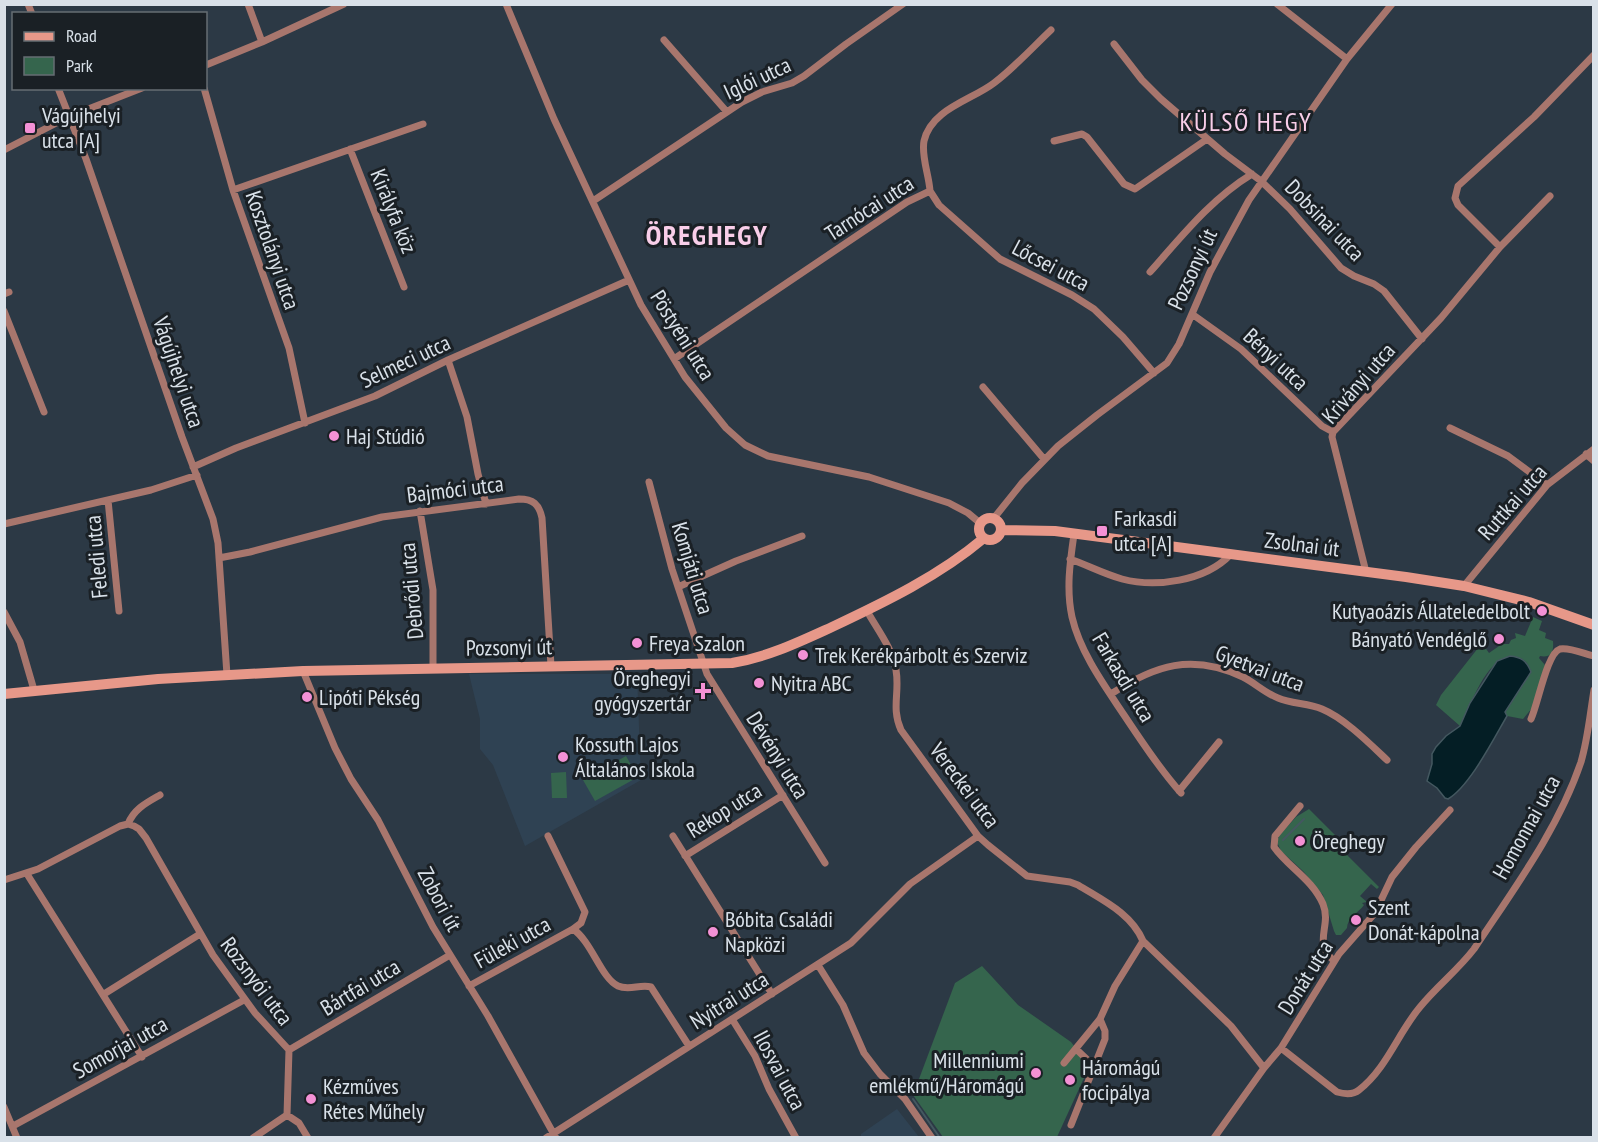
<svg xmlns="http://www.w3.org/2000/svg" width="1598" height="1142" viewBox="0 0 1598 1142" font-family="'PT Sans Narrow',sans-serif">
<rect width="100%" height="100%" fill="#2c3945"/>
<path fill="#2f4253" d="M469,674h168l4,106 -116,66 -32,-81 -13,-16v-30z
M897,1109l22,28h-58v-3z"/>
<path fill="#35654d" d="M1533,617l9,4 -3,9 7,3 -1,5 8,3c1,11 -2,17 -13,15l-1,2 6,7 -12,42 -10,12 -16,-3 -2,-3 26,-41c-2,-8 -7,-14 -15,-15 -29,-5 -45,49 -56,69l-24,-21 5,-10 41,-52 7,10 13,-9h7l2,-4 5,-2 -1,-5 10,3z
M626,756l12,21 -43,24 -12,-21z
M566,772l1,26h-15l-1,-25z
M1309,809l32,32 -3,5 41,41 -2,2 -6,-5 -11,12 7,6 -5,1 2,2c-6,8 -17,13 -17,23l-6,7h-5l-2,-4 -11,-36 -20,-24 -22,-20 -4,-9 2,-6 17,-19z
M982,966l36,39 53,37 17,22 1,3 -32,70h-114l-30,-42 42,-112z"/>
<path fill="#041e25" stroke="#445860" stroke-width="1.5" d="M1510,656c11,1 17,5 21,16l-26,40 2,4c-13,22 -37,70 -59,83l-3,-1 -8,-10 -10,-7 5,-17v-10l4,-7 10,-11 14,-10 10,-23 27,-42z"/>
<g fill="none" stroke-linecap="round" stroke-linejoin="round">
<path stroke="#445860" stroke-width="2" d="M1283,840l21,-21
M913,1099l27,39"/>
<path stroke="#a8766d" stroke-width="7" d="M28,4l4,10
M248,4l14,38
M506,4l48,115 87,186 44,72 41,51 19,17 23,11 101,21 80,26 19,10 12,10
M1277,4l70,55
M664,40l63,72
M1114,44l28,36 19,19 64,55 36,27 29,28 51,59 13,8 20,8 10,7 38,48
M206,65l56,-23 82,-38
M58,88l28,71 96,278 31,82 5,24 9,132
M204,88l29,102 56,158 16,75
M1054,141l28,-7 5,3 37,47 11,5 72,-50
M350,149l54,138
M4,150l64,-33 74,-29
M233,190l190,-66
M930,191l9,14 61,54 72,36 22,14 29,28 31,36
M593,201l149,-99 20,-10 30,-9 12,-7 42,-32 57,-40
M1500,247l-42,-42 -3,-7 3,-12 76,-69 60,-62
M1150,272c32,-36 61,-73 102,-98
M4,294l5,-2
M4,311l40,101
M1192,314l49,35 81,77 11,6
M674,359l233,-157 23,-11c-1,-16 -9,-35 -6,-50 7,-32 48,-41 70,-58 20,-15 39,-36 57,-53
M448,360l19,57 11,57 8,30
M983,387l61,72
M1450,428l58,28 39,29
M1586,454l8,7
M193,467l43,-19 139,-52 73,-36 181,-80
M649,482l23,87 35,105 118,189
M108,500l11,111
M420,511l13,79v77
M994,518l28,-35 36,-37 39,-31 70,-52 12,-19 31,-72 39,-72 98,-141 45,-55
M4,524l147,-34 46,-15
M1074,534c-4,28 -8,55 -2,83 8,35 32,68 52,98 18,27 36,54 57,78
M219,558l31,-6 132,-35 137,-18c14,0 20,5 23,19l9,148
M1070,559c17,6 34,15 52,20 34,9 83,2 108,-24
M1366,572l-34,-135 1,-5 108,-114 59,-71 50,-51
M1464,586l83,-101 47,-36
M678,587l58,-26 66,-25
M867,611c10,18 26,38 29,59 4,22 -5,38 5,60l77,106 10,9 39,31 43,6 8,3c24,15 53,28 65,56l88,85 33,42
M4,612l16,30 14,48
M303,671l32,77 16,31 27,41 55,107 55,89 68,122
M1111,694c44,-29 81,-41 132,-17 12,6 22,16 35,21 14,6 30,5 44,11 22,9 47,34 65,51
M1531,719c7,-15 16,-66 29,-70 9,-2 25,5 34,7
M1179,791l40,-49
M1300,806l-25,30 -1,11c14,20 38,32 49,57 9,23 -11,37 11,57
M128,824c6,-15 18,-21 32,-29
M548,836l37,76 -4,11 -8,6
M673,836l99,158
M685,856l98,-61
M27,874l115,183
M4,880l34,-11 82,-43 8,-2 6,2 5,3 7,9 67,117 42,58 34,37 -2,65
M818,965l25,40 21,48 16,21 25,25 27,39
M469,986l104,-57c19,13 28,49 45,57 11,5 22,-2 33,1l38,59
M104,994l96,-60
M732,1019l23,37 14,33 27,49
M1281,1048l56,44c7,2 16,3 22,-2 28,-22 39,-57 61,-83 17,-21 38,-37 54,-58 39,-59 84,-119 107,-187 7,-24 9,-48 13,-72
M1076,1049l19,18
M289,1050l161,-95
M1064,1063l36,-44 15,-33 28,-45
M4,1107l13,31
M287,1115l12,8 9,15
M1071,1125l34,-86v-8l-5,-12
M13,1126l231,-126
M253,1138l34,-23
M546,1138l305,-195 59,-59 68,-48
M1214,1138l50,-70 17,-20 58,-94 36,-41 17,-36 24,-30 34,-37"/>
<path stroke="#e79889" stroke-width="10" d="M979 529a11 11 0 1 1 22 0a11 11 0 1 1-22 0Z
M1001,530l54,1 351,46 58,9 65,16 65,23
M4,694l154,-15 145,-8 429,-8c36,-6 67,-21 100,-36 53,-25 107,-51 152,-89"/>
</g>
<g fill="#f391d5" stroke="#1a2025" stroke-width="2">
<rect x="24" y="122" width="12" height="12" rx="3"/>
<circle cx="334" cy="436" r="6"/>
<rect x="1096" y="525" width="12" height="12" rx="3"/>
<circle cx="1542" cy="611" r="6"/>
<circle cx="1499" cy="639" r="6"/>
<circle cx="637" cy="643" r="6"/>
<circle cx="803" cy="655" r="6"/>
<circle cx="759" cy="683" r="6"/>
<path d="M700 682h6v6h6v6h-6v6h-6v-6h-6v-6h6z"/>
<circle cx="307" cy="697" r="6"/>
<circle cx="563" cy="757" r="6"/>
<circle cx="1300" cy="841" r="6"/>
<circle cx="1356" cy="920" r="6"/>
<circle cx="713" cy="932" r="6"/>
<circle cx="1036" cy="1073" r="6"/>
<circle cx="1070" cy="1080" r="6"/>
<circle cx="311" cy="1099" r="6"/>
</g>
<g text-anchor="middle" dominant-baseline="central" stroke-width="6" stroke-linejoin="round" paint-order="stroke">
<g font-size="22" fill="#d9e1e9" stroke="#1a2025">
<text transform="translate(757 78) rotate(-25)">Iglói utca</text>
<text transform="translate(869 208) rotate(-33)">Tarnócai utca</text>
<text transform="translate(394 211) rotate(68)">Királyfa köz</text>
<text transform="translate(1325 220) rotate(46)">Dobsinai utca</text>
<text transform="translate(273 250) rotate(71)">Kosztolányi utca</text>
<text transform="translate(1051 265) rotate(28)">Lőcsei utca</text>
<text transform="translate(1192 269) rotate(-65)">Pozsonyi út</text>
<text transform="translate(683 335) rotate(58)">Pöstyéni utca</text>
<text transform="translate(1276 359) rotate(43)">Bényi utca</text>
<text transform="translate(405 361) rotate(-25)">Selmeci utca</text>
<text transform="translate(179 372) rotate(71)">Vágújhelyi utca</text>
<text transform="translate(1358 383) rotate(-49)">Kriványi utca</text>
<text transform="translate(455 489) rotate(-7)">Bajmóci utca</text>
<text transform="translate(1512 502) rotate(-49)">Ruttkai utca</text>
<text transform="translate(1302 544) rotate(7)">Zsolnai út</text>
<text transform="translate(96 557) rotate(-95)">Feledi utca</text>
<text transform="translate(693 568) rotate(73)">Komjáti utca</text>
<text transform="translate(411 591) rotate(-95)">Debrődi utca</text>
<text transform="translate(509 647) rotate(-1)">Pozsonyi út</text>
<text transform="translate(1260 668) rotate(21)">Gyetvai utca</text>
<text transform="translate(1124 677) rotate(59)">Farkasdi utca</text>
<text transform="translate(778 755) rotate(58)">Dévényi utca</text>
<text transform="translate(965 785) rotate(53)">Vereckei utca</text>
<text transform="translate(724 810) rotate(-32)">Rekop utca</text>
<text transform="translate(1526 827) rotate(-61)">Homonnai utca</text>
<text transform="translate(440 899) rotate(62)">Zobori út</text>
<text transform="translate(512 942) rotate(-29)">Füleki utca</text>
<text transform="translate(1305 977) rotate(-58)">Donát utca</text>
<text transform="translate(257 981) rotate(53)">Rozsnyói utca</text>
<text transform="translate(360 987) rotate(-31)">Bártfai utca</text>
<text transform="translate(729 1000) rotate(-32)">Nyitrai utca</text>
<text transform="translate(120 1047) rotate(-29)">Somorjai utca</text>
<text transform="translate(780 1070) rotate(62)">Ilosvai utca</text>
</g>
<g font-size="22" fill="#d9e1e9" stroke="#1a2025" text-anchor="start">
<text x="42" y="115">Vágújhelyi<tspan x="42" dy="25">utca [A]</tspan></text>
<text x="346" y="436">Haj Stúdió</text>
<text x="1114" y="518">Farkasdi<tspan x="1114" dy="25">utca [A]</tspan></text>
<text x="1530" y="611" text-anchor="end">Kutyaoázis Állateledelbolt</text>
<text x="1487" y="639" text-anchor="end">Bányató Vendéglő</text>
<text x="649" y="643">Freya Szalon</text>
<text x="815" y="655">Trek Kerékpárbolt és Szerviz</text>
<text x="691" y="678" text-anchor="end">Öreghegyi<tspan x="691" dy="25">gyógyszertár</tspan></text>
<text x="771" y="683">Nyitra ABC</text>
<text x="319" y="697">Lipóti Pékség</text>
<text x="575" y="744">Kossuth Lajos<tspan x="575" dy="25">Általános Iskola</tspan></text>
<text x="1312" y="841">Öreghegy</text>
<text x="1368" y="907">Szent<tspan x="1368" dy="25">Donát-kápolna</tspan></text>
<text x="725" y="919">Bóbita Családi<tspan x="725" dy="25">Napközi</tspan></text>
<text x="1024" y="1060" text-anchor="end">Millenniumi<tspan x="1024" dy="25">emlékmű/Háromágú</tspan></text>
<text x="1082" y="1067">Háromágú<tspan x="1082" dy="25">focipálya</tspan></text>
<text x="323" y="1086">Kézműves<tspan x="323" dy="25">Rétes Műhely</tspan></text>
</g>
<g font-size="26" letter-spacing="1.5" fill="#f9cee9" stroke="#1a2025">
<text x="1246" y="121">KÜLSŐ HEGY</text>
</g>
<g font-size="28" font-weight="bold" letter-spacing="1.5" fill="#f9cee9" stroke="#1a2025">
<text x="707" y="234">ÖREGHEGY</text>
</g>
</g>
<rect width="1598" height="1142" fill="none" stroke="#d9e1e9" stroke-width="12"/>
<rect x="12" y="12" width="195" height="78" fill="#1a2025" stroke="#666d73" stroke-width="1.5"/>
<rect x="24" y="32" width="30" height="9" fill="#e79889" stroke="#666d73" stroke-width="1.5"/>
<text x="66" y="42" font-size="18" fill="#d9e1e9">Road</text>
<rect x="24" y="57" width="30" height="18" fill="#35654d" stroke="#666d73" stroke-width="1.5"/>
<text x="66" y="72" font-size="18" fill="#d9e1e9">Park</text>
</svg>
